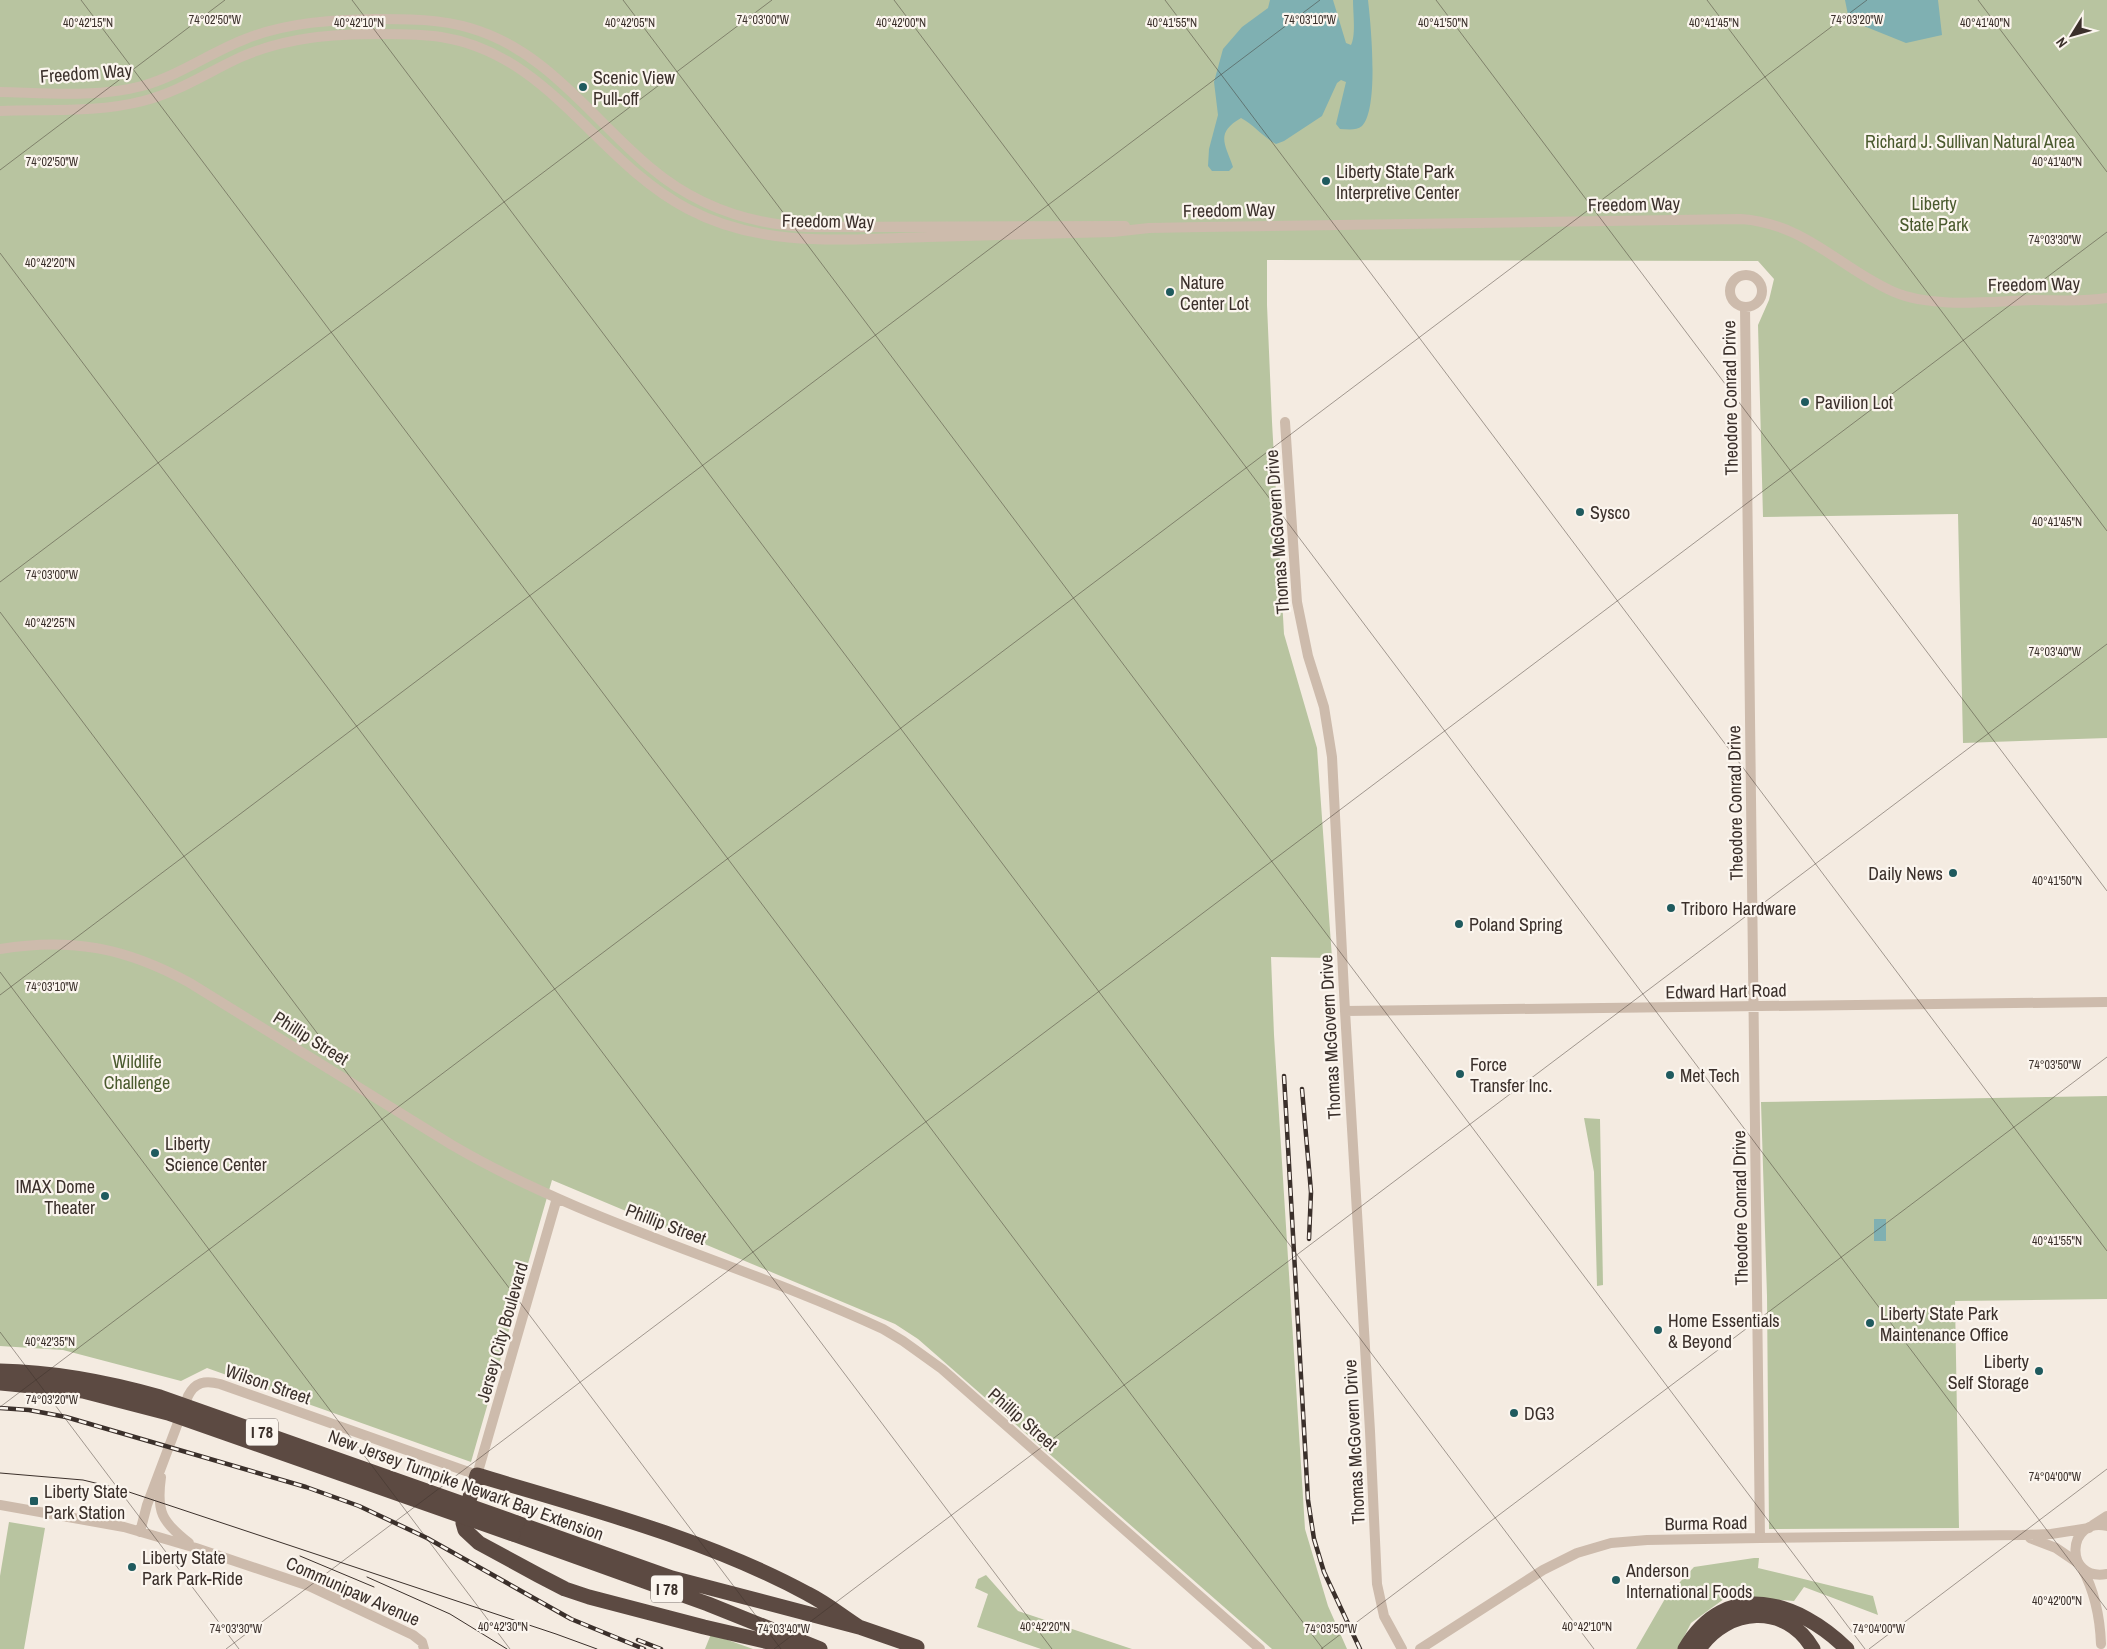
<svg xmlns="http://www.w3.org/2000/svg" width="2107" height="1649" viewBox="0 0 2107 1649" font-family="'Archivo Narrow',sans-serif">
<rect width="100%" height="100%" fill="#f4ebe1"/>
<path fill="#b8c4a0" d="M0,0h2107v738l-144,5 -5,-229 -195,3 -5,-192 11,-25 5,-21 -16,-18 -491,-1v45l5,117 12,212 33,114 15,210 -61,-1 3,78 31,494 23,77 19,43h-75l-354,-310 -23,-15 -343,-144 -81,282 -264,-94 -26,13 -118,-31 -63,-4z
M2107,1096v203l-152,2 4,227 -190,1 -2,-233 -6,-194z
M1584,1118l16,1 3,166 -6,1 -3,-114z
M9,1522l36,6 -21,121h-24v-73z
M1754,1558h5l-1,10 115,28 5,19 -74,-28 -10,14 -66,-5 -37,27 -13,26h-42l30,-52 28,-30z
M986,1575l32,36 114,38h-91l-64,-22 11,-33 -13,-6 3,-9z
M711,1634l42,15h-48z"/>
<path fill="#7fb0b2" d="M1270,0h63l13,43 5,2c5,-10 2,-32 2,-45h15c3,25 11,109 -6,126 -6,5 -15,3 -22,3l-4,-5 10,-42 -5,-2 -4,3 -15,33 -38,25 -8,3c-13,-7 -22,-19 -35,-26 -26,15 -16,26 -8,49l-4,4h-17l-4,-5 1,-17 9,-34 -4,-33 9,-33 19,-22 26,-19z
M1845,0h93l4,35 -36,8 -57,-23z
M1874,1219h12v22h-12z"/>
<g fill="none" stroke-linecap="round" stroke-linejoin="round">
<path stroke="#cdbbac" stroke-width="10" d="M0,92c46,1 97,6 142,-6 36,-10 66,-32 101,-46 43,-18 88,-20 135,-21 31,0 62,0 92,9 77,22 122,91 181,140 44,37 98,56 155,59l319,-1
M0,111c47,-2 97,2 143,-10 36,-9 65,-29 98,-44 46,-20 91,-23 141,-23 19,0 40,0 59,3 109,17 155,124 247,172 75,40 158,30 240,28 62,-2 124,-3 185,-5l36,-4 54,-1 538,-8c66,5 98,49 153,73 40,17 98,9 141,8 23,0 48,2 72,-2
M1730 291a16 16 0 1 1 32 0a16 16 0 1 1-32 0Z
M1745,307l15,1231
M1285,422l12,180 11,54 16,51 8,50 13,254 25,420 7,153 7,32 18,33
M0,949c71,-12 127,-1 190,34l262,162c135,79 289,118 431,184l20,12 39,28 318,280
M1345,1011l762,-9
M161,1477c-5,35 1,45 28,66
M0,1505l124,22 72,21 113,38 104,49 9,7 2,7
M2093,1525l14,-9
M2107,1526c-40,-10 -44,56 0,48
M140,1532l7,-27 41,-109c7,-14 17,-16 32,-12l257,91 80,-277
M2030,1538l26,10 22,15
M2082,1568c13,24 18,49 19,76
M1420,1649l123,-79 34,-17 34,-10 36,-3 113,-2 262,-3 29,-1 38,-6"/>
<path stroke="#5c4a42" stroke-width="15" d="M517,1523l155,55 187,49 58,20
M513,1534l195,70 112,45
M799,1649l-95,-22 -115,-30 -24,-8 -27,-14 -59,-32 -14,-13 -2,-7 1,-7 13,-41c110,33 230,64 331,119 18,9 34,22 51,33
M1685,1649c41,-71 113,-48 162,0
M1699,1649c28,-42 87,-47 114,0"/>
<path stroke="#3b302b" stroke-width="1" d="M0,1473l83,7 37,9 436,145 41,15
M300,1556l74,31
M367,1577l83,37 57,35"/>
<defs>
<path id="rail" d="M1284,1076l24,424 6,39 10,33 36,77
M1302,1089l9,103 -2,47
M0,1408l29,2 37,7 240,70 53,19 68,32 144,81 73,30
M638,1640l23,9"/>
</defs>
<use href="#rail" stroke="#3b302b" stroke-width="4.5"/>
<use href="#rail" stroke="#fbf5ee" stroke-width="2.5" stroke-dasharray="8" stroke-linecap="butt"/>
<path stroke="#5c4a42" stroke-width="15" d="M0,1371c54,1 107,11 160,26l357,126
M0,1383l83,8 85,22 345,121"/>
</g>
<path fill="none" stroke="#3b302b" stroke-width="1" stroke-opacity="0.45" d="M81,0l1242,1649M352,0l1242,1649M623,0l1242,1649M894,0l1213,1610M1165,0l942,1251M1436,0l671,891M1707,0l400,531M1978,0l129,172M0,170l225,-170M0,253l1052,1396M0,582l772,-582M0,612l781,1037M0,972l510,677M0,995l1320,-995M0,1332l239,317M0,1407l1867,-1407M226,1649l1881,-1417M774,1649l1333,-1005M1321,1649l786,-592M1869,1649l238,-180"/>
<g fill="#1f5a5e" stroke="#fbf5ee" stroke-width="2">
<circle cx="583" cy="87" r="5"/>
<circle cx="1326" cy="181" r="5"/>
<circle cx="1170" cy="292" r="5"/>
<circle cx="1805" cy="402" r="5"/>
<circle cx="1580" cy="512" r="5"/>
<circle cx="1953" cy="873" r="5"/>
<circle cx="1671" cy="908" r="5"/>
<circle cx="1459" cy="924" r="5"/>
<circle cx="1460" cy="1074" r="5"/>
<circle cx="1670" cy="1075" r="5"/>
<circle cx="155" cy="1153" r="5"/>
<circle cx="105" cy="1196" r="5"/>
<circle cx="1870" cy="1323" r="5"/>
<circle cx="1658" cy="1330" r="5"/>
<circle cx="2039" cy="1371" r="5"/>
<circle cx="1514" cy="1413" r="5"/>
<rect x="29" y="1496" width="10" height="10" rx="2.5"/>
<circle cx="132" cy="1567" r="5"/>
<circle cx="1616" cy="1580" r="5"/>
</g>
<g text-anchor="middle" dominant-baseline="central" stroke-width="4.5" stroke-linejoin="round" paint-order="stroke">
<g fill="#fbf5ee" stroke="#756b66" stroke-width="1">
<rect x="246" y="1418.5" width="32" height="27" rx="4"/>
<rect x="651" y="1575.5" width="32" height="27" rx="4"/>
</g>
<g font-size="16" font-weight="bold" fill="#3b302b">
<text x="262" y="1432">I 78</text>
<text x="667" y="1589">I 78</text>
</g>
<g font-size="18" fill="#3b302b" stroke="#fbf5ee">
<text transform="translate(86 73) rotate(-4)">Freedom Way</text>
<text transform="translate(1634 204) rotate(-1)">Freedom Way</text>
<text transform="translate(1229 210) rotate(-1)">Freedom Way</text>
<text transform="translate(828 221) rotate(1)">Freedom Way</text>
<text transform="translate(2034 284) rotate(-1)">Freedom Way</text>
<text transform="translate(1730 398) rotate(-91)">Theodore Conrad Drive</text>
<text transform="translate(1277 532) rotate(-94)">Thomas McGovern Drive</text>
<text transform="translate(1735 803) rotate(-91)">Theodore Conrad Drive</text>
<text transform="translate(1726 991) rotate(-1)">Edward Hart Road</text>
<text transform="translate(1330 1037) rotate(-93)">Thomas McGovern Drive</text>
<text transform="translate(311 1038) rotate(32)">Phillip Street</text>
<text transform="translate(1740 1208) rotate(-91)">Theodore Conrad Drive</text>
<text transform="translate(666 1224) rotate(21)">Phillip Street</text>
<text transform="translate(502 1332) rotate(-74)">Jersey City Boulevard</text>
<text transform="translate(268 1384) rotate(19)">Wilson Street</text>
<text transform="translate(1023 1419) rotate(41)">Phillip Street</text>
<text transform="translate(1354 1442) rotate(-93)">Thomas McGovern Drive</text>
<text transform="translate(466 1485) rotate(20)">New Jersey Turnpike Newark Bay Extension</text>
<text transform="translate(1706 1523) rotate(-1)">Burma Road</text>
<text transform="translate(353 1591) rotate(24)">Communipaw Avenue</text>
</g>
<g font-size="18" fill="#3b302b" stroke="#fbf5ee" text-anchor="start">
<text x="593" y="77">Scenic View<tspan x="593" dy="21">Pull-off</tspan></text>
<text x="1336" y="171">Liberty State Park<tspan x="1336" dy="21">Interpretive Center</tspan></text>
<text x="1180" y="282">Nature<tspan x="1180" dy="21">Center Lot</tspan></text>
<text x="1815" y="402">Pavilion Lot</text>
<text x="1590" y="512">Sysco</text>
<text x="1943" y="873" text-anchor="end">Daily News</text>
<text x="1681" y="908">Triboro Hardware</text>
<text x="1469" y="924">Poland Spring</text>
<text x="1470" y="1064">Force<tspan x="1470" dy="21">Transfer Inc.</tspan></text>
<text x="1680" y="1075">Met Tech</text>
<text x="165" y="1143">Liberty<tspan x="165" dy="21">Science Center</tspan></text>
<text x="95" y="1186" text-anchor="end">IMAX Dome<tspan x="95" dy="21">Theater</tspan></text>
<text x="1880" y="1313">Liberty State Park<tspan x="1880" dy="21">Maintenance Office</tspan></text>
<text x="1668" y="1320">Home Essentials<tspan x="1668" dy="21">&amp; Beyond</tspan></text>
<text x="2029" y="1361" text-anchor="end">Liberty<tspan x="2029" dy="21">Self Storage</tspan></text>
<text x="1524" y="1413">DG3</text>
<text x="44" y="1491">Liberty State<tspan x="44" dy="21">Park Station</tspan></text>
<text x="142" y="1557">Liberty State<tspan x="142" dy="21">Park Park-Ride</tspan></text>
<text x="1626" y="1570">Anderson<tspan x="1626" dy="21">International Foods</tspan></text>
</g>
<g font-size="18" fill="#4a5a2e" stroke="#fbf5ee">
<text x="1970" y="141">Richard J. Sullivan Natural Area</text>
<text x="1934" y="203">Liberty<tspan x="1934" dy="21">State Park</tspan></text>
<text x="137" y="1061">Wildlife<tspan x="137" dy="21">Challenge</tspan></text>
</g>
</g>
<g font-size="12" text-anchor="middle" fill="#3b302b" stroke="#fbf5ee" stroke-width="4.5" stroke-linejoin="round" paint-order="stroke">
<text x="215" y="24">74°02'50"W</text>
<text x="763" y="24">74°03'00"W</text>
<text x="1310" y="24">74°03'10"W</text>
<text x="1857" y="24">74°03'20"W</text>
<text x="88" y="27">40°42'15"N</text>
<text x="359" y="27">40°42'10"N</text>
<text x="630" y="27">40°42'05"N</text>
<text x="901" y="27">40°42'00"N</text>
<text x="1172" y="27">40°41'55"N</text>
<text x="1443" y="27">40°41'50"N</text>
<text x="1714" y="27">40°41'45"N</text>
<text x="1985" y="27">40°41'40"N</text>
<text x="2057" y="166">40°41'40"N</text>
<text x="52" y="166">74°02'50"W</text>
<text x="2055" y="244">74°03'30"W</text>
<text x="50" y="267">40°42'20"N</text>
<text x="2057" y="526">40°41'45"N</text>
<text x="52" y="579">74°03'00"W</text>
<text x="50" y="627">40°42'25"N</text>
<text x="2055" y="656">74°03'40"W</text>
<text x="2057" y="885">40°41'50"N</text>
<text x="52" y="991">74°03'10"W</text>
<text x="2055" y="1069">74°03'50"W</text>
<text x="2057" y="1245">40°41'55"N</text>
<text x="50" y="1346">40°42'35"N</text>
<text x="52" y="1404">74°03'20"W</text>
<text x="2055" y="1481">74°04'00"W</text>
<text x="2057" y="1605">40°42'00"N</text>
<text x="503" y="1631">40°42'30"N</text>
<text x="1045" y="1631">40°42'20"N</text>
<text x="1587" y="1631">40°42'10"N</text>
<text x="236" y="1633">74°03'30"W</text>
<text x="784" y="1633">74°03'40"W</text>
<text x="1331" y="1633">74°03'50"W</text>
<text x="1879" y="1633">74°04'00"W</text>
</g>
<g transform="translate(2072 35) rotate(233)" stroke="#fbf5ee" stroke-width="4" paint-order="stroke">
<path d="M0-4L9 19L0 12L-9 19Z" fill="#3b302b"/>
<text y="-8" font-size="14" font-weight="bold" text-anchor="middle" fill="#3b302b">N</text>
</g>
</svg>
